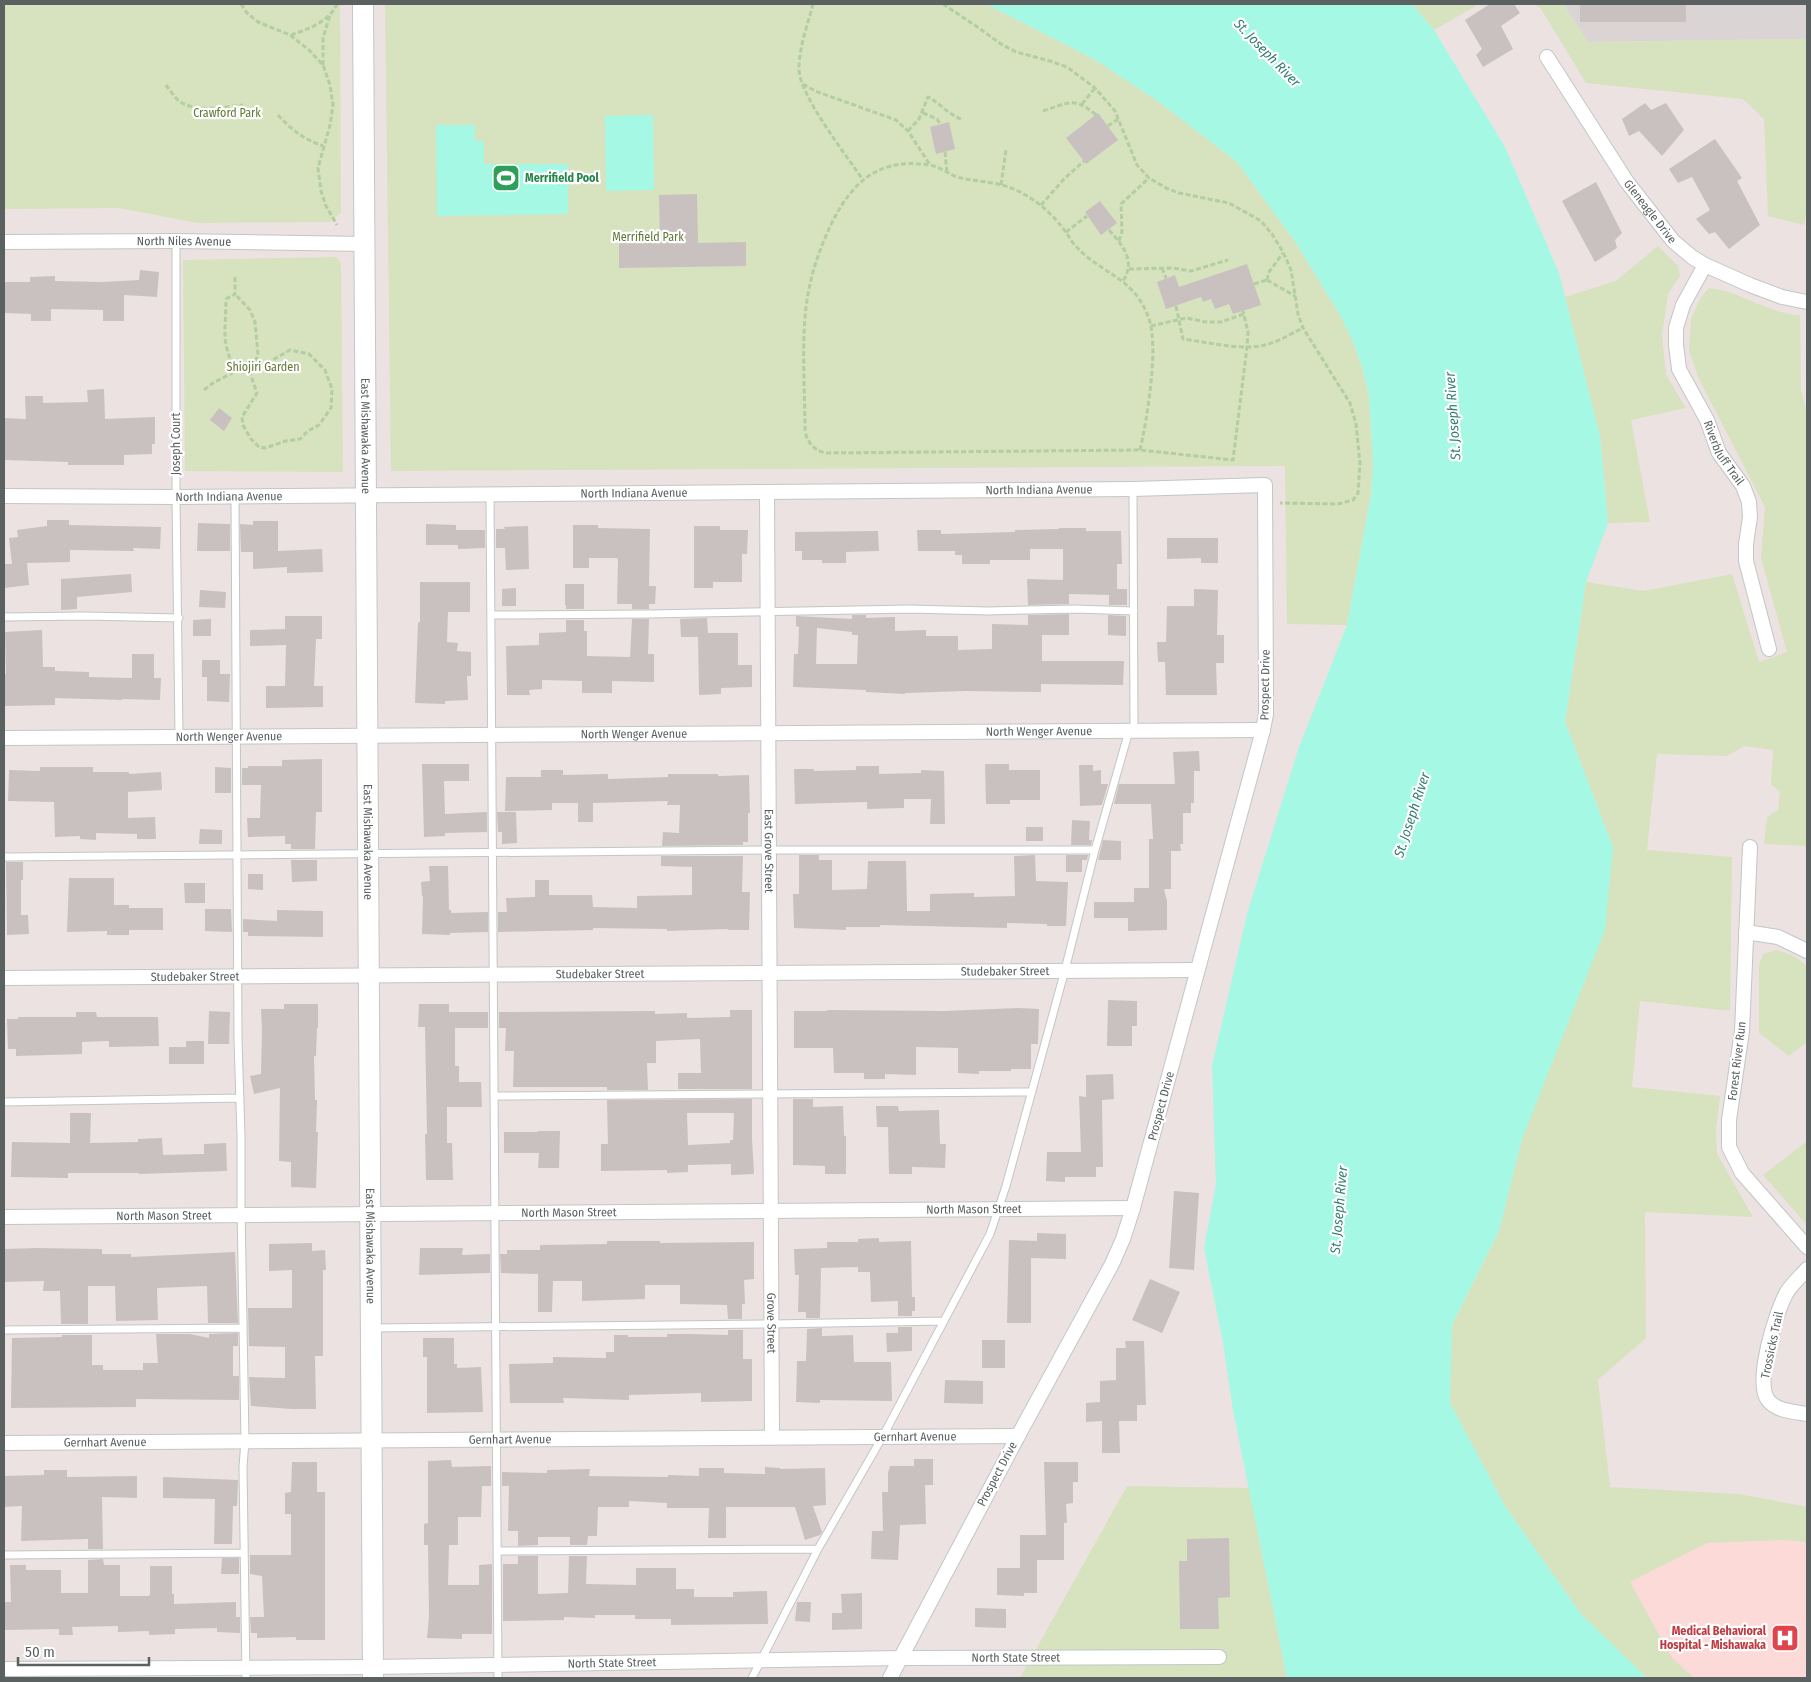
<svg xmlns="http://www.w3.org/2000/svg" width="1811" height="1682" viewBox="0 0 1811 1682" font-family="'Fira Sans Condensed',sans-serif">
<rect width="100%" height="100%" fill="#ece2e1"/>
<path fill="#fbdad7" d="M1783,1540l24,2v136h-113l-22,-20 -43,-76 78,-39z"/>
<path fill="#dad4d4" d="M1563,4h244v35l-219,3z"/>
<path fill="#d7e2bf" d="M4,4h336l1,209 -12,9 -131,1 -79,-15 -115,1z
M385,4h601l108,55 65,43 78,60 59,81 43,70 15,31 8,23 7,28 4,67 -2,33 -24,130 -60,-1 -2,-158 -894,5z
M1412,4h67l-45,26z
M1535,4h28l25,38 219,-3v168l-3,18 -36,-9 -4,-97 -21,-20 -157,-16 -45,-74z
M1658,246l20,20 2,10 -12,18 -6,41 4,40 20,33 -55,12 19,102 -42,1 -8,-87 -35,-139 51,-16z
M336,257l5,6 2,209 -158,-1 -2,-211z
M1709,288c32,3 59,26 91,27l1,75 6,22v434l-43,-2 3,-27 11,-7 2,-18 -9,-8 2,-34 -29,-4 -17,10 -70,-2 -10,96 85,7 -2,154 -90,-10 -8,86 88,9 -4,34 1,24 36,63 -108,-5 1,126 -48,42 12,107 129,7 68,13v35l-24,-2 -76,3 -77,39 42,76 22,20h-47l-66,-64 -76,-108 -55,-103 2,-78 47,-94 23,-92 91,-292 -48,-125 21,-140 58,9 88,-17 27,88 28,-10 -26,-94 4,-51 -67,-130 -9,-27 2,-31 10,-22z
M1776,950c12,3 22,7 31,17v75l-18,14 -30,-23v-68l4,-11z
M1807,1141v84l-44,-50z
M1127,1486l122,2 38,190h-267z"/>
<path fill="#a4f8e4" d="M986,4h426l22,26 71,117 54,126 41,163 8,87 -22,59 -21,140 48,125 -8,83 -83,209 -23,92 -47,94 -2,78 55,103 76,108 66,64h-360l-54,-268 -10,-67 -19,-95 12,-64 -4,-118 35,-152 51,-164 49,-125 24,-130 2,-33 -4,-67 -7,-28 -8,-23 -15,-31 -43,-70 -59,-81 -78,-60 -65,-43z
M653,115l1,75 -48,1 -1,-75z
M436,125h39v16h9v23h84v50l-131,2z"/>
<path fill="#c9c0c0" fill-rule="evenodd" d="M1490,4h24l6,9 -19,13 12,23 -30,18 -7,-12 6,-6 -17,-29z
M1580,4h106v18h-106z
M1645,103l6,7 15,-7 18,27 -22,26 -23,-25 -10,5 -7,-17z
M1098,113l20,27 -32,24 -20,-26z
M949,122l6,27 -19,5 -6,-27z
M1715,139l27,39 -5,3 23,44 -31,24 -14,-17 -6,2 -13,-15 14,-9 -18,-33 -14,6 -9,-14z
M1596,182l26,51 -7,7 2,8 -22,14 -33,-61z
M697,194l1,49 48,-1v24l-127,2v-26h41l-1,-47z
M1100,201l17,22 -16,12 -16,-23z
M1247,264l14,41 -28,9 -4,-10 -14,5 -4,-10 -8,3 -2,-5 -35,12 -9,-27 18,-7 4,12z
M140,270l19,2 -2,25 -33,-2v26h-21v-11l-52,-1v12h-20v-7l-27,-1v-31h26v-5l25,-1v5l47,1 37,-2z
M104,389l1,30 50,-2v27h-3v10l-28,1v10h-56v-3l-64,-2v-42l22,1 -1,-23h18v7l45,-1 -1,-12z
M219,408l13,10 -8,13 -14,-11z
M47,520h22v5l92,2 -1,22 -27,-1 1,3 -64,-1v12l-43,1 2,22 -25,3v-24h8l-3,-26 9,-1 -1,-7 30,-4z
M253,521h25v30l44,-2 1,23 -36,1v-6l-34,2v-17h-12l-1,-28 13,1z
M198,523l32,1v27h-33z
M426,524l30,1v5h29v18l-27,1v-4h-32z
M573,525h25v3l52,1 -1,57h7l-1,18h-6v5h-17v-5h-15l1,-44 -1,-2h-28v10h-16z
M528,526l1,43 -23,1 -1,-22h-9v-19h9l-1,-2z
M694,526h26v4h28l-1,24h-5v28h-29v6h-19z
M1059,528h27v3h35l1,33h-5v25h10v16h-18v-10l-40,-1v10l-41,1 -1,-26 36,1v-31h-33v11h-40v4h-28v-9h-7v-4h-37l-1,-21h24v4l74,-2v-2l44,-1z
M878,531l1,20 -33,1v11h-24v-3h-20v-9h-7v-19z
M1167,538h51v25h-17v-5l-34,1z
M131,574l1,18 -55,5v12l-16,1v-31z
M420,582h50v30h-22l-1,30 11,1 -1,8 14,1v24h-4l1,24 -23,1v3l-30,-1 3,-81h2z
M565,584h19v25h-18v-4h-1z
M516,588v18h-14v-17z
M1194,589l24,1 -1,45h7v28h-8l1,32h-51l-1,-33h-7l-1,-20h9l1,-36h27z
M200,590l26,2 -1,16 -26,-1z
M1069,614v21h-27v26h82l-1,24 -82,-1v8l-74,-1 -62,2v1l-39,-2v-2l-73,-3 1,-33h4l1,-27 -3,-1v-10l56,3v-4h14v3l29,-1v14l31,-1v6h32v14l34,-1v-25l36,1v-10zM817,628l35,4v3h6l-1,29h-41z
M1108,615l18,1v20l-18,-1z
M285,616h37v23h-6l-2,47h9v21l-57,1v-22h19l1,-41 -36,1v-16l35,-1z
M707,618l1,15h30v32h14v22l-31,1v6l-22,1 -1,-58h-17l-1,-18z
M211,619v17h-18v-16z
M632,619h17l-1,35h6v28l-42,-1v12h-30v-12l-40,-1v9l-13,1 1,5h-23l-1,-49 33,-1v-12l27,-1v-12h18v11h3v25l43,1z
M42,630l1,37h12v4l34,1v5l43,1v-24h22v24h7l-1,22 -38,-1v1l-67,-2v7l-51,1v-32h2l-1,-42z
M202,660h18v14h10l-1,28 -22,-1v-24h-5z
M1199,751l1,20h-6v32h-3v10h-8v31h-3l1,7h-10v38h-7l3,12v29l-39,1v-13h-34v-16h40v-14h15v-49h4l-2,-35h-37l5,-20h56l-2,-32z
M322,759v53h-6l-1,37h-24v-5h-6v-8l-37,1 -1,-19h13l1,-33h-19v-17h6v-2h34v-6z
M422,764h47v17h-25l1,33 42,-2v20l-42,1v3l-21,1z
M985,764h24v6h31v30h-30v4h-24z
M1079,765h14v6l8,-1v14h7l-6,21 -22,1z
M856,766h23v8l42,-1v-3l23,1 1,53h-15l1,-25h-27v9l-37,1v-7l-72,2 -1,-35h20v2l42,-1z
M40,767h53v5h36v2l32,-2 1,18 -34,2v26l27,-1 1,22h-19v-5l-41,-1v7l-16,-1v-3l-25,1 -1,-35 -46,-1 1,-31 31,1z
M215,767l16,1v25h-16z
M541,770h22v5l45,-1v5l60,-2v-3h50v2l31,-1 1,38h-2v29h-5v3l-81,1 1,-14 16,1 1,-28h-13l1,-4 -75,2v19h-15v-19h-26v7l-47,1 1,-34h35z
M497,812h19l1,31 -15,1v-12h-4z
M1072,820l18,1 -1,19h3l-1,5h-20z
M1026,827h17v14h-17z
M200,829l22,1v14h-23z
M1103,840l18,1v19h-23z
M799,855h20v5h13v30l35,-1 1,-28h38l1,50h23v-17l44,-1v4l41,-1 -1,-40 21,-1 1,26 32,1 -2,44h-19v-2l-40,-1v5l-127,-3v2h-34v3l-52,-2 -1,-34h6z
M1066,855h22l-1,5h-5v12h-16z
M661,856h82l-1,36h8l-1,38h-21v-1l-61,2v-2l-74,-1v2l-95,2v-20h9l-1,-14 29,-1v-17h14v15h43l1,12 44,1v-12l55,-1v-28l-31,-1z
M291,860h26v21l-25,1z
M6,862h17v18h-2v35h7l1,19 -22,1z
M429,866h19l1,44h2v3l37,-1v20l-38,1v2l-28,-1 1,-38h-1l-1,-14 9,-1z
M248,874h15v16l-15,-1z
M69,878h45v27h15v3h34v22h-34v5h-22v-4l-40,1z
M184,883h21v20h-20z
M205,909h26l1,23 -27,-1z
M277,910l46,1v26l-75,-1v-4h-5v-13l34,2z
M1108,1000l29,1v25h-5v20h-25z
M284,1004h34v24h-1l-1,28h-2l1,44h2l-1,32h2l-2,56 -25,-1v-25l-12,-1 1,-73 -26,6 -4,-18 11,-2 1,-45 -1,-20h23z
M419,1004h30v8h39v16h-33v38h4v16h22l1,25h-35v36h5l1,37h-27l-1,-46h2l-2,-107h-7z
M1019,1008l20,1 -1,35h-7v25h-20v2h-32v3l-21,-1v-25l-42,-1v28l-31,-1v5h-21v-6h-30l-1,-25h-39v-37h33v-1l117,1z
M730,1010h22v79h-74v-16h23l-1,-34 -44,2v22h-9l1,27h-41v-3h-94l1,-36h-9l1,-23h-7v-16l156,-1v3l32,-1v5l43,-1z
M209,1011l21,1 -1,32h-21z
M76,1012h20l1,5h61l1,29 -50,1v-6l-27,1v12l-66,2v-7h-8l-1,-30h11v-2h58z
M186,1041h18v23h-35v-17h17z
M1113,1074l1,25 -12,1 1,67h-7v10h-31v5l-19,-1 1,-29h34l-2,-56 7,1v-22z
M752,1099v40l2,35 -23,1v-11l-43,1v7l-21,1v-3l-66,1v-27h7l-1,-44zM687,1113h47l-1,27h-3v3l-42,2z
M793,1099h20v8l30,-1 1,30h2v38h-21v-8l-32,-1z
M876,1106h22l1,5 40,-1 1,34h6l-1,24 -33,-1v7h-23l-1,-47h-11z
M70,1113h21l-1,30 48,-1v-3l24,-1 1,17 41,-1v-10l22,-1 1,28 -88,3v-1h-71v5l-57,-1 1,-35 58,1z
M538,1131h22l-1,37h-21l1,-15h-35v-21h34z
M1174,1191l25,2 -5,77 -25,-2z
M1037,1233l29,1v25l-35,-1v65h-24l2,-83 28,1z
M879,1238v4l32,-1 1,56h3v14h-3v5h-14v-15l-27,1 -1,-30h-12v-5l-37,1 -1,50h-14v-6h-8l1,-37h-4l-1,-26 33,-1v-6h31v-3z
M607,1241h53v2l94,-1v37l-10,1 1,24h-3v15h-14l-1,-14 -47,-1v-19h-35v14l-63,2v-20h-29l-1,31h-14v-38l-37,-1 -1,-19h7v-4h33v-5l67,-1z
M312,1243v8l13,-1 1,20h-3v86h-8l1,53h-24l-41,-3 -2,-29 36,1v-31l-36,-1 -1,-38h44v-38l-23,1v-27z
M37,1248l65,1v5h29v3l104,-5 3,71h-30l-1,-37 -50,2 1,32 -42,1 -1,-35h-27v38h-27l-1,-33h-17l1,-10 -40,1v-33z
M420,1248h43l-1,7 28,-1v19l-71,2z
M1150,1279l30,13 -18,41 -30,-13z
M898,1327h14v24l-25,1 -1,-19h12z
M822,1328v8l31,-1 1,27h37l1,39 -72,-1v3l-24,-1 1,-41h9l1,-32z
M728,1330h15v29h9v42l-51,1v-9l-72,2v5l-66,-2 1,5h-54l-1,-39 44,-1v-6l53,1v-6h8v-17h14v2h39v-3h23l38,1z
M238,1333v13h-5v30h6v24l-103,-1v8l-125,1 1,-70 50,-1v-2h30v30h11v5h40v-7h15l-2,-29h34l19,4v-4z
M423,1338h31v26h3v4l24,-1 2,45 -56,1v-56h-4z
M982,1340h23v28h-23z
M1125,1341h19l2,64h-9v16h-18l1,32h-18v-32l-16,1v-19l14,-1v-21l16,-1v-32h10z
M945,1380l38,1v23l-39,-1z
M914,1459h19v26h-8l1,39 -26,1 -2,35 -27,-1 1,-28h11l-1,-39h6v-19l2,-7h24z
M451,1460l1,7 39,-1v20h-9l-1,31h-23v28h-9l-1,40h31v-20l13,-1v70h-30v5l-35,-1 2,-22 -1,-71h-4v-21l4,-1v-62z
M292,1462h25v30h8v148h-29v-3l-39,1v-5h-6l-1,-16h14l-2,-41 -12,-2v-19h41v-41h-6v-21l6,-1z
M1044,1462h34v20h-5v21l-7,1 1,19h-3v37h-27v33h-13v3l-27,-1v-27h23v-33h26z
M765,1467l15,1v1l45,-1 1,37 -13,1 9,26 -2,3 -15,5 -10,-33h-69v31h-18l1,-30h-42v-5l-38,-2v6h-31l-1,29h-9l-1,9h-17v-8h-32v8l-20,1v-15h-10l1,-45h-7v-14l45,1v-3l43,-1 -1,7 79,1v-2l31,1v-8h25v5l41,1z
M44,1470h23v7l70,-1v22l-35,-1 1,52h-15v-10l-67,2 1,-35 -18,1v-31l40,-1z
M163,1477l75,3 -1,26h-4l-1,38h-18l1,-45 -52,-1z
M1229,1538l1,59 -12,1 1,31h-39l-1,-68h8v-22z
M518,1556h20v38l30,-1 1,-37h18l-1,28 50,1v-17h40v21h18v8h39v-5l34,-1 1,33 -97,1v-6h-36v-4h-40v3l-31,-1v3l-61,1v-57h15z
M222,1558h17v16h-18z
M103,1559l1,6h16v31h29l1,-2v-28h22v28h2v10l62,-2v15h4v16l-23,-1v-4l-42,1v5l-26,1v-4l-31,1v-6l-46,1 1,8h-14v-6l-55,1v-28h7l-1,-37h16v5h35v23h27v-33z
M862,1593v36l-30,1v-17h10l-1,-19z
M797,1602h14l-1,20 -15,-1z
M975,1608l31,1v19l-31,-1z"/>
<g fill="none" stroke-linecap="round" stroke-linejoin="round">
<defs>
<path id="lane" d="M176,241v256l3,240
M1133,489l1,242
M490,494l8,1184
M235,496l3,544 3,96v70l4,235 -2,26 3,211
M491,615l158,-1 260,-5 79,2 87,-2 59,2
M4,617l81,-1 94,2
M4,857l765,-7h326
M494,1096l538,-4
M4,1102l236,-4
M372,1328l400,-4 172,-3
M4,1330l238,-2
M497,1551l321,-2
M4,1555l240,-2
M752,1678l66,-129 65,-113 107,-202 16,-48 59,-216 30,-120 34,-119"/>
<g id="street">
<path id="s1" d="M1547,57l80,125 46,59 19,16 13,8 45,20 32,12 25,5"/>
<path id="s2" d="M4,242l172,-1 189,3"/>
<path id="s3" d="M1705,265l-22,40 -7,23v17l3,24 28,51 12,33 24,33 6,16 1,15 -4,27v17l23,88"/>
<path id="s4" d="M767,492l5,944"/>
<path id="s5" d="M4,496l172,1 957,-8 132,-4 1,209v20l-3,16 -130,478 -10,31 -11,25 -94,172 -128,242"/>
<path id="s6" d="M4,738l1259,-8"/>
<path d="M1750,847l-8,184 -13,89v27l13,26 65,74"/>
<path d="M1746,932l32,5 29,14"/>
<path id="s7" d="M4,978l1193,-8"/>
<path id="s8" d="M4,1217l1129,-9"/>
<path d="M1807,1269c-6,7 -15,15 -20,23 -11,19 -33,90 -19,108 8,11 27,12 39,14"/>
<path id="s9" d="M4,1443l1014,-7"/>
<path id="s10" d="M4,1669l369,-2 528,-9 318,-1"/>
</g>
<g id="secondary">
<path id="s11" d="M363,4l10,1674"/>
</g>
</defs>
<use href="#lane" stroke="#c0c7c6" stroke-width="9"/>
<use href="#street" stroke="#c0c7c6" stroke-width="16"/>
<use href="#secondary" stroke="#c1c8c8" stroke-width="22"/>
<path stroke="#b3cea0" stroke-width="3" stroke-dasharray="5 2.5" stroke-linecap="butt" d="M241,4l6,9 11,9 32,13 19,15 14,15 7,20 3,20 -3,20 -12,43 3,23 5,15 11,19
M813,4c-5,20 -14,43 -14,64 -1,26 48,88 64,112
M943,4l33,22 25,18 15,8 34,9 17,6 28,21 20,23 22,54 12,13 17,10 13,5 50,10 32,18 11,13 11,18 8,18 7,44 5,14 47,75 6,21 4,39 -2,30 -5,7 -15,4 -58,-1
M291,35c17,-6 38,-13 46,-31
M323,65v-27l7,-23
M803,84l12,7 81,29 12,11 22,34
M166,85c4,5 8,12 13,16 17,12 45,6 64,4
M1082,104l13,-16
M1043,111c25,-8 31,-15 53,4
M923,113l14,6 3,5
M278,115c15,16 24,23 45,31
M1108,126l10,-7
M908,131l11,-12 9,-22c13,7 21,18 35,23
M945,152l2,21
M1001,185l5,-35
M1041,205l24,-27 19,-17
M1109,230c14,16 27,30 14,51
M1066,232l21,-16
M1119,241l3,-9 -1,-28 28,-26
M1162,268l4,10
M1129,269l43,-1 19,3 37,-11
M235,277v17l-9,5c0,32 -6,42 10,72l14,2 40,-23 19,4 16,16 7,19 -1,19 -12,17 -11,6 -8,8 -14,2 -21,7 -6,-1 -8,-8 -8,-14 -1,-8 15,-24 -7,-20 8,-18 -3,-33 -5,-12 -15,-16
M1267,280l2,-8 14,-19
M1267,280l28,16
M1254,284l13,-4
M1176,306l7,33c25,3 61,13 85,5 12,-3 24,-11 35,-16
M1151,326l35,-8 20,4h15l23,-8
M204,390l9,-7 23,-12
M1140,450c7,-30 19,-103 9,-131 -15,-44 -49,-44 -76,-76 -3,-4 -5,-8 -8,-12 -15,-21 -38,-39 -63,-46 -15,-4 -31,-4 -45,-8 -9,-3 -18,-11 -28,-12 -58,-9 -84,26 -104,73 -11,26 -18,52 -20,80 -3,38 0,76 0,114 4,12 8,17 20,21l315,-3 93,10 14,-113 1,-15 -5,-21"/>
<use href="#lane" stroke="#fff" stroke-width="7"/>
<use href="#street" stroke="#fff" stroke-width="14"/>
<use href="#secondary" stroke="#fff" stroke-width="20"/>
</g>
<defs>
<symbol id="stadium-square" viewBox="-11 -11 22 22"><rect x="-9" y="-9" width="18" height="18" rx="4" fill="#2e9e5b" stroke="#fff"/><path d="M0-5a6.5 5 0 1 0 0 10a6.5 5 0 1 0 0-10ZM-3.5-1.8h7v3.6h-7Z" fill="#fff"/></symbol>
<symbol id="hospital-square" viewBox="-11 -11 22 22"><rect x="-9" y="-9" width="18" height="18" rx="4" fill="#e0444e" stroke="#fff"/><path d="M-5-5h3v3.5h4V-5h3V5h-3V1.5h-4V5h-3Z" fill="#fff"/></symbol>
</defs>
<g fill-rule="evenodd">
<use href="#stadium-square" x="490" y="162" width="32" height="32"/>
<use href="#hospital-square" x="1769" y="1622" width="32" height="32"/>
</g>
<g text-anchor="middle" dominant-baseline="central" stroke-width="4.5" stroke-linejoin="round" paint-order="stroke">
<g font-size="12" fill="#627a38" stroke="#fff">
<text x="227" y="113">Crawford Park</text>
<text x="648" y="237">Merrifield Park</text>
<text x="263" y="367">Shiojiri Garden</text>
</g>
<g font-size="12" font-weight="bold" fill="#27864d" stroke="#fff" text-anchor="start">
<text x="525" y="178">Merrifield Pool</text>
</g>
<g font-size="12" fill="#5a6160" stroke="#fff">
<text stroke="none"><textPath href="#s1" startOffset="186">Gleneagle Drive</textPath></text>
<text stroke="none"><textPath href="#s2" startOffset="180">North Niles Avenue</textPath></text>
<text stroke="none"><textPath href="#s11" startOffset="432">East Mishawaka Avenue</textPath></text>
<text transform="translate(176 444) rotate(-90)">Joseph Court</text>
<text stroke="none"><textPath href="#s3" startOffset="206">Riverbluff Trail</textPath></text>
<text stroke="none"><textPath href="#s5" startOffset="1035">North Indiana Avenue</textPath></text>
<text stroke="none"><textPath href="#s5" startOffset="630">North Indiana Avenue</textPath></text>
<text stroke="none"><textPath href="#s5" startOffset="225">North Indiana Avenue</textPath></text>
<text transform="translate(1265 685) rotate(-89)">Prospect Drive</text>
<text stroke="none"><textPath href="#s6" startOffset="1035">North Wenger Avenue</textPath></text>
<text stroke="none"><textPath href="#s6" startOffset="630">North Wenger Avenue</textPath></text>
<text stroke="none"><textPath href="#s6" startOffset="225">North Wenger Avenue</textPath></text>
<text stroke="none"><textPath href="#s11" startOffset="838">East Mishawaka Avenue</textPath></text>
<text stroke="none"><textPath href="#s4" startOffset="359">East Grove Street</textPath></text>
<text stroke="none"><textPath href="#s7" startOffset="1001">Studebaker Street</textPath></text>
<text stroke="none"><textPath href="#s7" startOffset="596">Studebaker Street</textPath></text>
<text stroke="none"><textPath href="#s7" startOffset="191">Studebaker Street</textPath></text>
<text transform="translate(1737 1061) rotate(-83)">Forest River Run</text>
<text transform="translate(1161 1106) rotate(-75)">Prospect Drive</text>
<text stroke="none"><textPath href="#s8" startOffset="970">North Mason Street</textPath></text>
<text stroke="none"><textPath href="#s8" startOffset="565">North Mason Street</textPath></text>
<text stroke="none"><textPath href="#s8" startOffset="160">North Mason Street</textPath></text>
<text stroke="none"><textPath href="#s11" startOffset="1242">East Mishawaka Avenue</textPath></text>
<text stroke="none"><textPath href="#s4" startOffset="831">Grove Street</textPath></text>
<text transform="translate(1772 1345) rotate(-78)">Trossicks Trail</text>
<text stroke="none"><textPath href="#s9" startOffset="911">Gernhart Avenue</textPath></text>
<text stroke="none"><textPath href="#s9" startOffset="506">Gernhart Avenue</textPath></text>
<text stroke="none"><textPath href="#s9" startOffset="101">Gernhart Avenue</textPath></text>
<text transform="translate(997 1474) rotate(-62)">Prospect Drive</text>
<text stroke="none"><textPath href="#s10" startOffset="1012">North State Street</textPath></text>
<text stroke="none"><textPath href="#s10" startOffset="608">North State Street</textPath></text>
</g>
<g font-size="12" font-weight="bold" fill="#be3a42" stroke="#fff" text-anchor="end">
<text x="1766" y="1631">Medical Behavioral<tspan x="1766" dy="14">Hospital - Mishawaka</tspan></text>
</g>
<g font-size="14" font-style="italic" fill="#357e72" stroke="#fff">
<text transform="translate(1267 53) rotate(46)">St. Joseph River</text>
<text transform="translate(1453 416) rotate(-94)">St. Joseph River</text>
<text transform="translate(1412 815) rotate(-72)">St. Joseph River</text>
<text transform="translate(1339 1210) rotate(-85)">St. Joseph River</text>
</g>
</g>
<rect width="1811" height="1682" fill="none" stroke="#5a6160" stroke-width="10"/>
<path d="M18 1657v8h131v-8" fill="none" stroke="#5a6160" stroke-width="2.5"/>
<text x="25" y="1657" font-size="15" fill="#5a6160" stroke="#ffffff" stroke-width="4" paint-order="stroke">50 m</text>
</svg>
